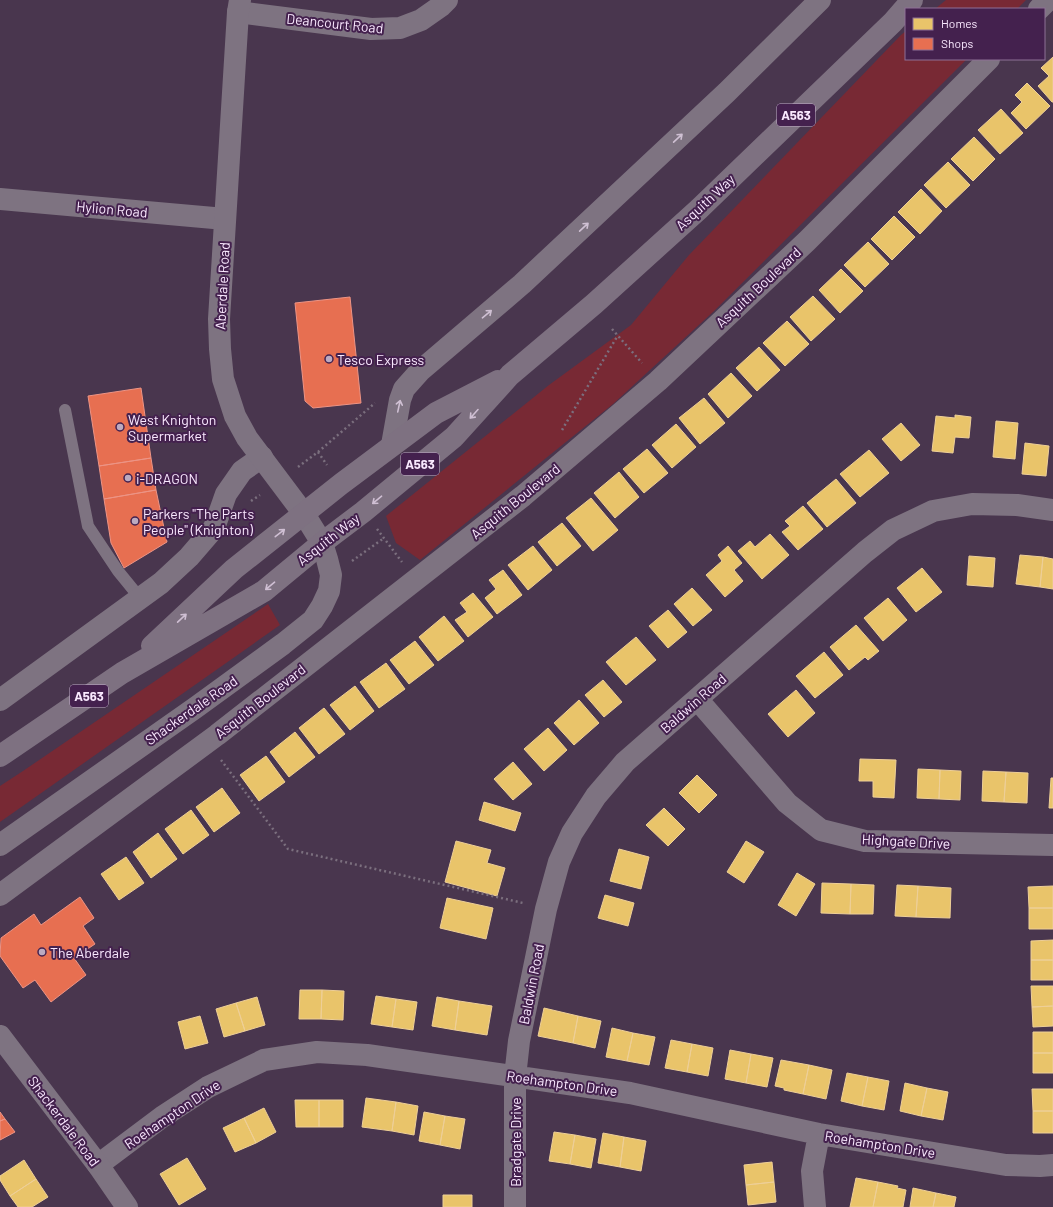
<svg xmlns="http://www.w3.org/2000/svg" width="1053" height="1207" viewBox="0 0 1053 1207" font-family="Barlow,sans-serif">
<rect width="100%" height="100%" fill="#49364e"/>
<path fill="#782934" d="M946,0h80l-9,9h-82z
M906,31v28h61l-254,253 -100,92 -193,156 -24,-17 -10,-27 163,-131 82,-60 58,-70 212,-220z
M268,604l12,21 -280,197v-36l23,-15z"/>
<path fill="#e9c46a" stroke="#eecf97" d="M1053,57v45h-1l-14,-16 11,-10 -8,-8z
M1027,83l23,23 -24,23 -15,-16 11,-11 -7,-7z
M1001,109l22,24 -23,21 -22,-24z
M974,137l21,22 -22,22 -22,-22z
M948,162l22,23 -24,23 -22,-23z
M921,189l21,22 -22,23 -22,-22z
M894,216l21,21 -23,23 -21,-21z
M868,242l21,22 -24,23 -21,-22z
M841,269l22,22 -23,22 -21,-23z
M813,296l22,23 -24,22 -21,-24z
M787,321l22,23 -24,22 -22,-23z
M759,347l21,23 -23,21 -21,-23z
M731,373l21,23 -24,22 -20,-24z
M704,398l21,25 -25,21 -21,-26z
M955,415l16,2 -2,21 -14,-1 -2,16 -21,-2 4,-35 19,2z
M996,421l22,2 -3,36 -22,-2z
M901,423l19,22 -19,16 -19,-22z
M676,424l20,23 -24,21 -20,-23z
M1025,443l24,3 -3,30 -24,-2z
M647,449l21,24 -24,20 -21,-24z
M869,450l20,23 -29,24 -20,-23z
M619,472l20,25 -24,21 -21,-25z
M836,479l20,24 -29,24 -20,-24z
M591,498l27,32 -25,21 -27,-33z
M803,506l20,23 -25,21 -16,-18 8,-6 -5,-5z
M562,523l19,23 -24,20 -19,-24z
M770,534l19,21 -27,24 -24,-28 12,-10 5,6z
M533,546l19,24 -24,20 -20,-25z
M728,546l14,17 -8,7 9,11 -18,16 -19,-22 16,-14 -4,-6z
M1020,555l23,2 -3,30 -24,-3z
M969,556l26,2 -2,29 -26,-2z
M1043,557l10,2v30l-13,-2z
M922,568l20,24 -26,20 -19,-24z
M503,570l19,25 -25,19 -12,-16 11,-9 -7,-9z
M692,588l20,22 -19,16 -19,-22z
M473,593l20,24 -25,20 -13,-17 12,-8 -7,-9z
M888,598l19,22 -24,21 -19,-23z
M668,610l19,22 -19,16 -19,-22z
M444,616l20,25 -26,20 -19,-24z
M856,625l23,26 -11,9 -3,-3 -16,13 -19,-23z
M636,637l20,23 -30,25 -20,-23z
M415,641l19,24 -25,19 -19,-24z
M824,652l19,23 -28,23 -19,-22z
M386,663l19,26 -26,19 -19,-26z
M603,680l19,22 -18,15 -19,-22z
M355,686l19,25 -24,19 -20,-25z
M796,690l19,23 -27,24 -20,-23z
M579,700l20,23 -25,22 -20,-22z
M324,708l21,26 -26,20 -20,-26z
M548,728l19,22 -23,21 -20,-22z
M295,732l20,25 -26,20 -19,-25z
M266,756l19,26 -26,19 -19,-26z
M860,759l36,1 -2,38 -21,-1v-16h-14z
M513,762l19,22 -19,16 -19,-21z
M918,769l22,1 -1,29 -22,-1z
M940,770l21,1 -1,29 -21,-1z
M983,771l23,1 -2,30 -22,-1z
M1006,772l22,1 -1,30 -23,-1z
M697,775l20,20 -18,18 -20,-20z
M1051,778h2v30h-4z
M222,788l18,25 -26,19 -18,-25z
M484,802l37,11 -6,18 -36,-11z
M664,808l21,21 -17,17 -22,-21z
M191,810l18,25 -26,19 -18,-25z
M158,833l19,26 -26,19 -18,-26z
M456,841l35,9 -4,13 18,5 -8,28 -52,-14z
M746,841l18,11 -20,31 -17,-11z
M619,849l30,8 -8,32 -31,-8z
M126,857l18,26 -25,17 -18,-26z
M797,873l18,11 -19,32 -18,-11z
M822,883l29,1 -1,30 -29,-1z
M851,884l23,1 -1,29h-23z
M897,885l21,1 -2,31 -21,-1z
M918,886l33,2 -1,30 -34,-1z
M1053,886v22h-24l-1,-21z
M605,895l29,8 -6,23 -30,-8z
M447,898l46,10 -7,31 -46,-11z
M1029,908h24v21h-24z
M1053,940v20h-22v-19z
M1031,960h22v20h-22z
M1031,986h22v20l-21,1z
M300,990h22l-1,29h-22z
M322,990l22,1 -1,29 -22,-1z
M376,996l20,3 -4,28 -21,-3z
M257,997l8,28 -20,6 -9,-28z
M437,997l22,4 -4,29 -23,-4z
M396,999l21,3 -4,28 -21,-3z
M459,1001l33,5 -5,29 -32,-5z
M236,1003l9,28 -21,6 -8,-28z
M1053,1006v20l-20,1 -1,-20z
M544,1008l34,8 -5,27 -35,-7z
M200,1016l8,27 -23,6 -7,-27z
M578,1016l23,5 -6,27 -22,-5z
M612,1028l21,5 -6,28 -21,-4z
M1033,1032h20v21h-20z
M633,1033l22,4 -6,28 -22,-4z
M671,1040l21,4 -5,28 -22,-4z
M692,1044l21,4 -5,28 -21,-4z
M730,1050l21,4 -5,29 -21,-4z
M1033,1053h20v20h-20z
M751,1054l22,4 -6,29 -21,-4z
M781,1060l28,5 -6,29 -19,-4v-2l-9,-2z
M809,1065l23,5 -6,29 -23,-5z
M847,1073l21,4 -6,29 -21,-5z
M868,1077l21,4 -5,29 -22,-4z
M905,1083l22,5 -6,28 -21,-5z
M927,1088l21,4 -5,28 -22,-4z
M1032,1089h21v22h-20z
M366,1098l30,4 -4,29 -30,-4z
M295,1100h24v27h-23z
M319,1100h24v27h-24z
M396,1102l22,4 -4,29 -22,-4z
M264,1108l12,24 -20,11 -12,-25z
M1033,1111h20v22h-20z
M424,1112l21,4 -5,29 -21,-4z
M445,1116l20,3 -5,30 -20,-4z
M244,1118l12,25 -21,9 -12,-24z
M554,1132l21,3 -5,29 -21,-3z
M603,1133l21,4 -4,30 -22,-4z
M575,1135l21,4 -5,29 -21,-4z
M624,1137l22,4 -5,30 -21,-4z
M187,1158l19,31 -27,16 -19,-31z
M24,1160l12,19 -26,17 -10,-16v-4z
M772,1162l2,20 -28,3 -2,-20z
M856,1178l22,4 -5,25h-23z
M36,1179l12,18 -16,10h-14l-8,-11z
M774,1182l2,20 -28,3 -2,-20z
M878,1182l20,4 -1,2 9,2 -3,17h-30z
M913,1188l23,5 -3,14h-23z
M936,1193l20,4 -2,10h-21z
M443,1195h29v12h-29z"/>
<path fill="#e76f51" stroke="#ed9485" d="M350,297l11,106 -48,5 -8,-7 -10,-98z
M141,388l10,70 -52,8 -11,-70z
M151,458l5,32 -52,9 -5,-33z
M156,490l11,52 -43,26 -13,-25 -7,-44z
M80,897l14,21 -11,8 12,18 -21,14 12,17 -35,27 -16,-22 -12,8 -23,-32 1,-18 33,-24 7,11z
M0,1112l5,7 -5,2z
M5,1119l10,13 -15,8v-19z"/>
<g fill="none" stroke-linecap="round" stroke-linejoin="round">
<path stroke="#7b6f7e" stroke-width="2.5" stroke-dasharray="2 3" stroke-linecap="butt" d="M612,329l30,34
M562,430l56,-95
M318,452l57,-49
M298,467l20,-15 9,13
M251,501l9,-6
M377,529l25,33
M352,561l32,-23
M221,760l67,89 235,54"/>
<path stroke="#7e7381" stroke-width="12" d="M65,410l23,116 30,45 22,27"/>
<path stroke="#7e7381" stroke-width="22" d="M1039,9l9,-9
M238,12l133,17 29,-1 21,-8 20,-14 6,-6
M0,199l225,20
M392,445l8,-45 4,-11 16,-18 102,-87 205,-192 93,-92
M697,699l90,104 34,27 44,11 188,4
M0,700l161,-117 28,-26 25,-29 12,-34 16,-23 20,-14
M0,895l217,-160 306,-239 135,-115 149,-140 182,-182
M98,1165l64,-48 46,-30 56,-27 53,-8 50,3 263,38 189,41 187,31 34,1 13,-1
M515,1207v-130l4,-36 27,-132 13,-47 13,-29 24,-37 29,-34 240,-210 28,-22 40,-19 39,-7 45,1 36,5
M815,1207l-3,-36 7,-37"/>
<path stroke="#7e7381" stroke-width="22" d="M0,845l195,-137 88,-64 30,-24 9,-14 7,-15 2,-16 -4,-16 -5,-16 -18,-29 -57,-76 -12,-22 -12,-37 -3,-30 -1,-30 19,-307 2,-12
M0,1036l98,129 29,42"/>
<path stroke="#7e7181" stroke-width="22" d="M152,646l82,-77 107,-85 95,-71 62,-32
M0,756l122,-83 142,-82 58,-48 41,-31 91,-75 56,-62 84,-71 105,-95 194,-187 19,-22"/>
</g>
<defs><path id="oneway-shaft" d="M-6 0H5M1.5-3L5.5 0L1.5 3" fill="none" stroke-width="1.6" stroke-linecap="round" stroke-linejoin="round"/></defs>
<g stroke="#cfc0d3">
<use href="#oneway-shaft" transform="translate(678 138) rotate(-43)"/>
<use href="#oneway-shaft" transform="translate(584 227) rotate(-43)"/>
<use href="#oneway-shaft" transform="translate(487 314) rotate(-40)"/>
<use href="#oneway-shaft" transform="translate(399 406) rotate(-78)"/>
</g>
<g stroke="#cfbfd3">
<use href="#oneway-shaft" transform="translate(474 414) rotate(132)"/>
<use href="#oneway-shaft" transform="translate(377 500) rotate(140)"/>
<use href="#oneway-shaft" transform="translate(280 533) rotate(-38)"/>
<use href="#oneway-shaft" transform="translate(270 586) rotate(140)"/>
<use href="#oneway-shaft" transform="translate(182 618) rotate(-43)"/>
</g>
<g fill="#bcaac1" stroke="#44214e" stroke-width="1.5">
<circle cx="329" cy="359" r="4"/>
<circle cx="120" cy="427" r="4"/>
<circle cx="128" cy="478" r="4"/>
<circle cx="135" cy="521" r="4"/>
<circle cx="42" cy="952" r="4"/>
</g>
<g text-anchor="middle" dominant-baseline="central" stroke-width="4" stroke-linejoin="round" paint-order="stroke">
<g fill="#44214e" stroke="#c3adca" stroke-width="1">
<rect x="777" y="104" width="38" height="22" rx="3"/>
<rect x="401" y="453" width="38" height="22" rx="3"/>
<rect x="70" y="685" width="38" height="22" rx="3"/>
</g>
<g font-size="13" font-weight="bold" fill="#fae9ff">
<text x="796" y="115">A563</text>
<text x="420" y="464">A563</text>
<text x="89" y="696">A563</text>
</g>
<g font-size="14" fill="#fae9ff" stroke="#44214e">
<text transform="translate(335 23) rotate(6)">Deancourt Road</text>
<text transform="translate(705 202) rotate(-43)">Asquith Way</text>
<text transform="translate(112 209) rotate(5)">Hylion Road</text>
<text transform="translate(222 286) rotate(-87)">Aberdale Road</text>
<text transform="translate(758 287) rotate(-43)">Asquith Boulevard</text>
<text transform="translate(515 501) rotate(-39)">Asquith Boulevard</text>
<text transform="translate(328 539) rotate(-38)">Asquith Way</text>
<text transform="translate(260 701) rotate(-38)">Asquith Boulevard</text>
<text transform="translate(693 703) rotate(-41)">Baldwin Road</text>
<text transform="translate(191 710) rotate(-35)">Shackerdale Road</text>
<text transform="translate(906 841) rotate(3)">Highgate Drive</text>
<text transform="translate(531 984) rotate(-79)">Baldwin Road</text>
<text transform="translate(562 1083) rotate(8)">Roehampton Drive</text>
<text transform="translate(172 1114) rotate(-34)">Roehampton Drive</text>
<text transform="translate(64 1121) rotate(53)">Shackerdale Road</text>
<text transform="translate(515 1142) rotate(-90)">Bradgate Drive</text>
<text transform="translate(880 1144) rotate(9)">Roehampton Drive</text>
</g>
<g font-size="14" fill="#fae9ff" stroke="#44214e" text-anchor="start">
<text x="337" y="359">Tesco Express</text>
<text x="128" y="419">West Knighton<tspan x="128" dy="16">Supermarket</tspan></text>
<text x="136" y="478">i-DRAGON</text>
<text x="143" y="513">Parkers "The Parts<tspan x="143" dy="16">People" (Knighton)</tspan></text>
<text x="50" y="952">The Aberdale</text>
</g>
</g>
<rect x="905" y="8" width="140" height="52" fill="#44214e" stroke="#8d7195"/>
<rect x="913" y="18" width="20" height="12" fill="#e9c46a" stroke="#8d7195"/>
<text x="941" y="28" font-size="12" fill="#fae9ff">Homes</text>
<rect x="913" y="38" width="20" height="12" fill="#e76f51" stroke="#8d7195"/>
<text x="941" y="48" font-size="12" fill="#fae9ff">Shops</text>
</svg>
